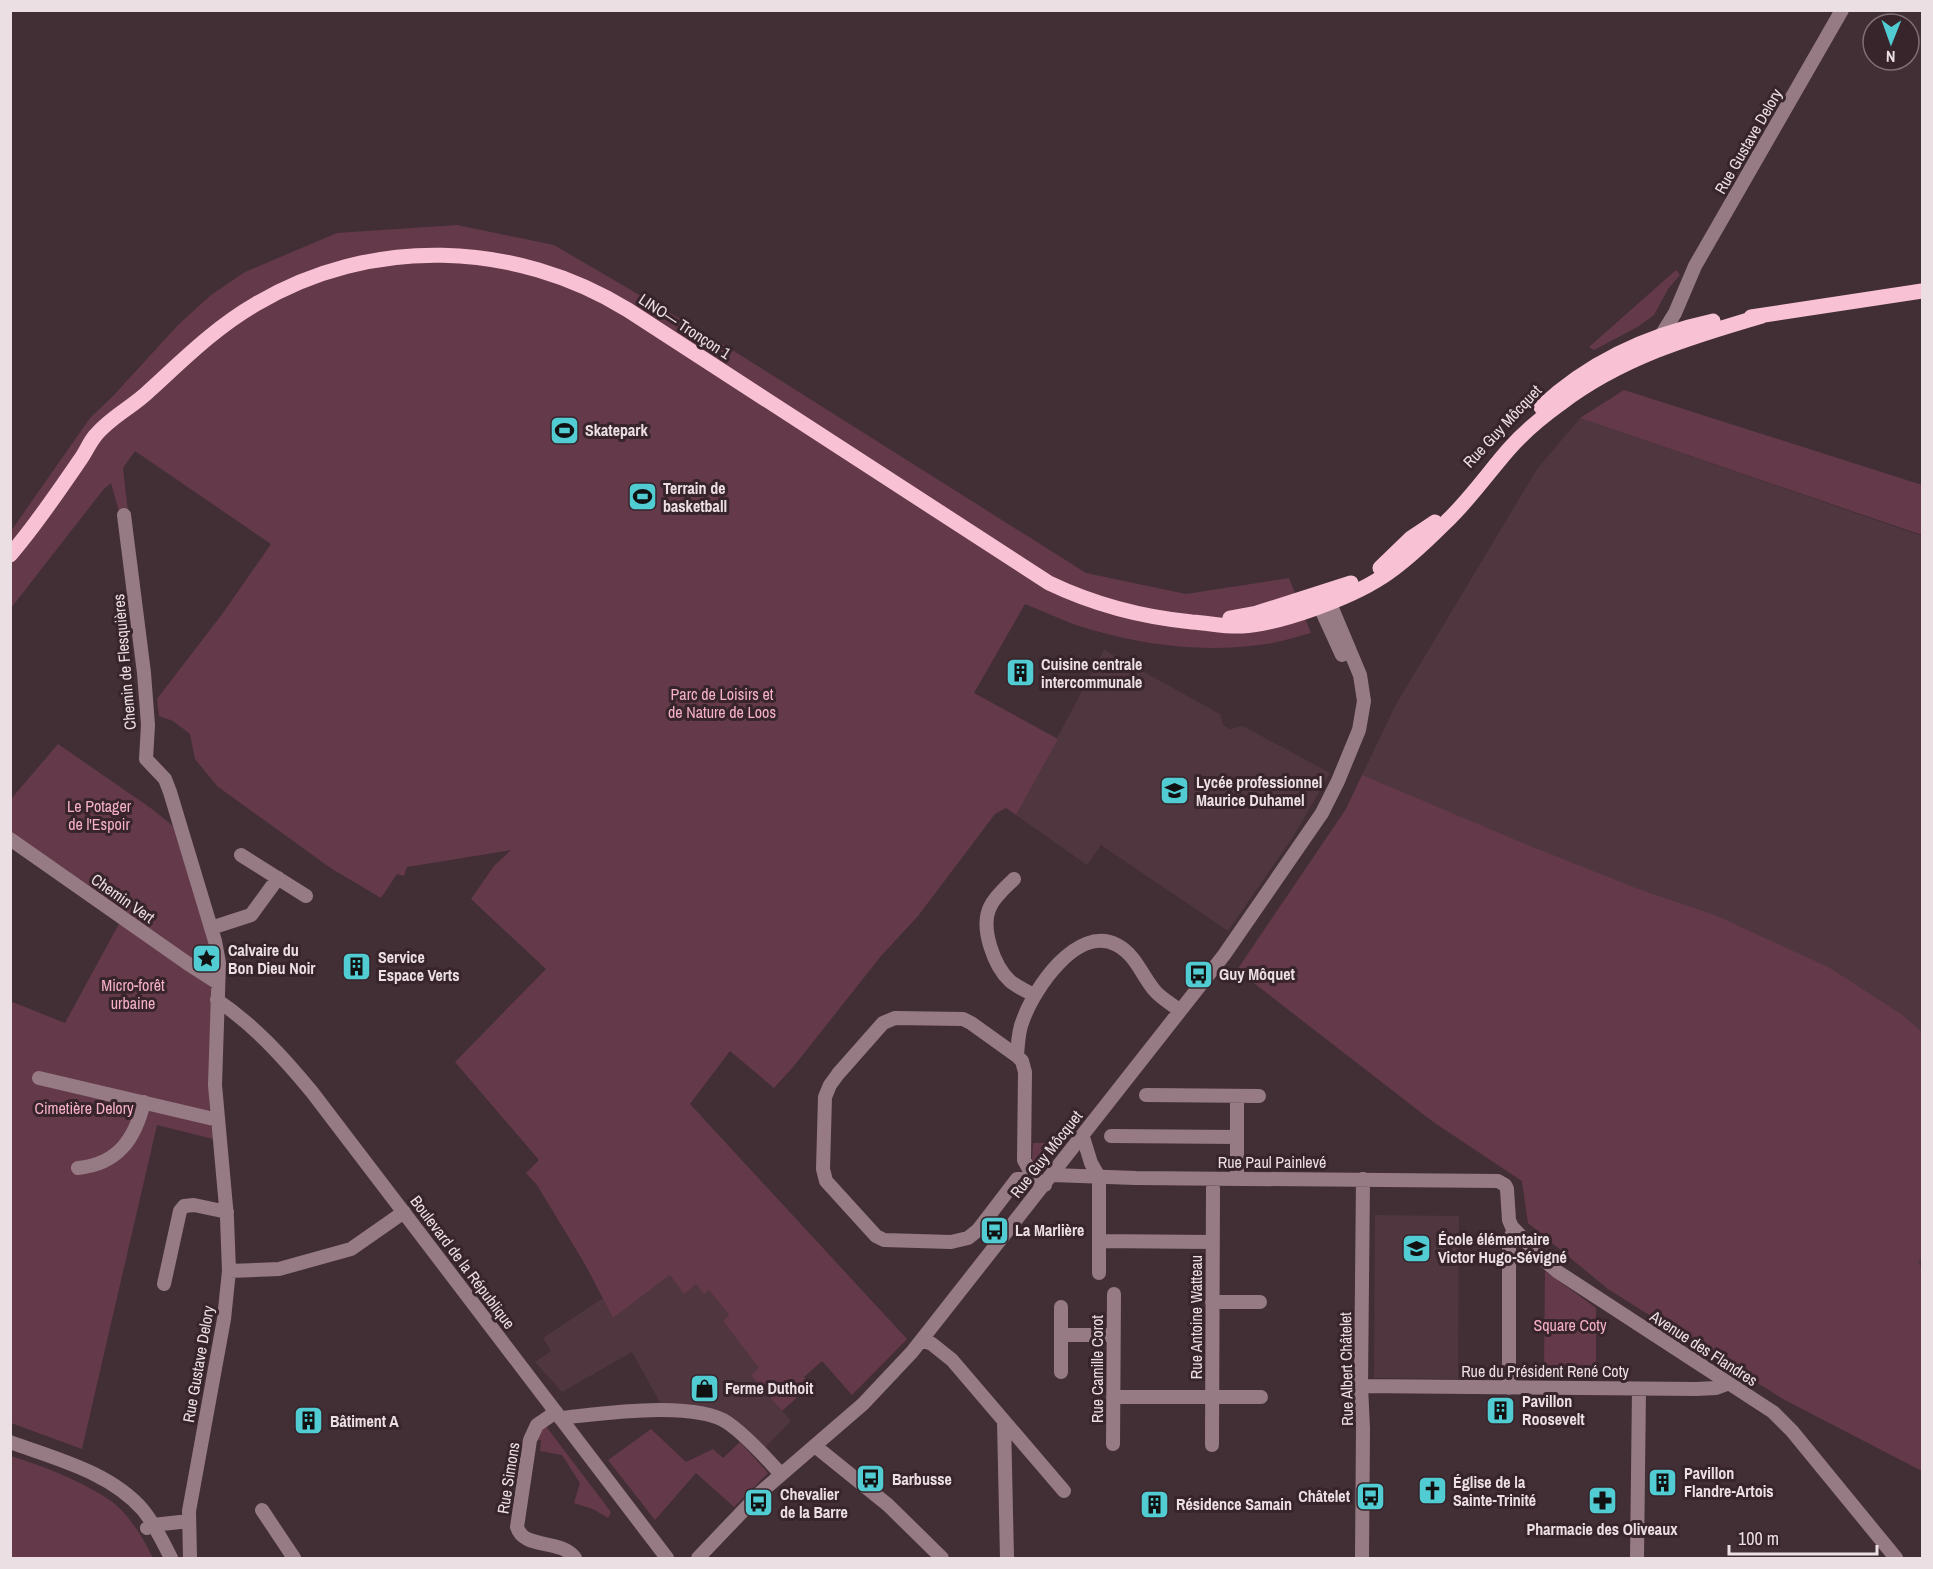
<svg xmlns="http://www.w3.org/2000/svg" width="1933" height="1569" viewBox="0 0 1933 1569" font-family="'Archivo Narrow',sans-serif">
<rect width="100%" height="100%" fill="#422f35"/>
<path fill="#4f363f" d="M1580,418l342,118v935l-139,-72 -175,-110 -80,-66 -6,-42 -90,-60 -195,-151 109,-161 49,-103 142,-237z
M1104,650l116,64 3,11 6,4 14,-3 87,47 -37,64 -65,94 -127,-86 -14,20 -71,-50z
M1375,1215l84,1 -1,163 -84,-1z
M670,1275l39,15 20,25 -6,6 37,47 -8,7 39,46 -27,28 -42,-34 -60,-9 -30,-54 -70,40 -27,-30 16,-11 -8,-13 60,-40 10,20z"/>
<path fill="#643949" d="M457,225l97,20 164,96 368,232 100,21 103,-16 22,55c-15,4 -30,9 -45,11 -60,9 -119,2 -177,-15 -22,-6 -43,-17 -64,-25l-51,89 84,46 -42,76 -10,-7 -11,6 -77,102 -37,40 -87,110 -20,22 -44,-37 -40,53 217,235 -55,56 -30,-34 -18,16 7,8 -29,26 -31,-36 8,-7 -36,-47 6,-6 -20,-25 -5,4 -8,-10 -12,10 -14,-19 -57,43 -27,-52 -49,-81 -11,-12 13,-13 -84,-98 91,-93 -75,-70 23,-33 17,-16 -104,17 -3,9 -7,-2 -16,24 -49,-29 -115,-83 -22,-27 -5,-25 -17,-13 -14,-5 -2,-17 66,-86 48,-69 -136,-93 -12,17 5,44 -8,3 -9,-32 -8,7 -92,118v-77l79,-113 23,-22 65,-71 33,-30 34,-23 92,-39z
M1676,270l4,5 -12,14 -14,26 -15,11 -45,24 -5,-3z
M1624,390l298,95v50l-342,-117z
M58,744l94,65 21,17 37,119 -15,20 -184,-133v-33z
M1362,775l161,68 118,47 74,25 115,53 71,46 21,18v225l-4,6 4,5v203l-139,-72 -175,-110 -80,-66 -6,-42 -90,-60 -195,-151 109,-161z
M120,922l91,65 1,10c-2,48 -6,95 1,142l-56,-14 -75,324 -71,-26 -1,-422 55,22z
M1033,1143h25l-20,25 -6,-9z
M1545,1271l51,37v63l-52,-1z
M545,1425l66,87 -3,6 -15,-9 -19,-6 6,-20 -18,-28 -22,-4 1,-11 -6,-1z
M651,1429l35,33 27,-13 10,9 17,-16 28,31 -34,34 -38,-34 -41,47 -47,-60z
M11,1456c31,10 66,23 94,41 22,13 37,39 48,61h-142z"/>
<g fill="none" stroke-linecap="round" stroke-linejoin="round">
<path stroke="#977b84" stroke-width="14" d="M1662,334l13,-21 20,-47 147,-256
M124,515l20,158 4,52 -2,34 19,20 5,13 45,149 4,22 -4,122 12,133 2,53 -5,48 -35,192 1,47
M1315,596l27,59
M10,839l177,124 31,20
M241,855l65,41
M1014,879c-8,8 -19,17 -24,28 -10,21 4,59 20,74 7,6 16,10 24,14
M211,928l40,-13 27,-37
M217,1000c37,25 66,57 95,92l355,466
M1017,1056c1,-12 1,-25 6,-36 11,-31 54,-96 94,-75 19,10 25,31 38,46 7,8 17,13 25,20
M39,1078l179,42
M1146,1095l113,1
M1111,1136l126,1
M1083,1137l8,26 8,14
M78,1168c40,-4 57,-29 66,-66
M1052,1175l84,3 362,3 7,4 2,4 2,31 3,7 33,34 13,11 215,140 19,19 104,127
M1099,1177v96
M1034,1178l-17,1 -39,51 -10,8 -17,4 -67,-2 -8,-4 -50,-55 -3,-12 2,-72 5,-12 8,-11 45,-51 12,-5 68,1 8,4 46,33 5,5 3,11 -1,88 10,18 11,7
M1237,1178v-82
M1099,1241l113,1
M229,1271l50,-2 72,-20 53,-37
M164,1284l16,-73 4,-5 10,-1 33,7
M1212,1302h48
M1061,1335h52
M923,1340l9,4 20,16 112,131
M1061,1372v-65
M1361,1386l335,3 20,-1 11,-4
M1509,1388v-141l1,-9 4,-8
M1113,1397h148
M556,1412l-19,13 -7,15 -13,87c7,23 43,11 58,31
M560,1418c41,-4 134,-18 168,5 19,13 38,35 53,51
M1004,1421l3,137
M10,1442c46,17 100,30 133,68 12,15 20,32 28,48
M1113,1444l1,-150
M1212,1445l1,-257
M815,1446l73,59 54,53
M262,1510l32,48
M147,1528l6,-3 36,-4
M698,1558l63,-66 102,-88 49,-52 312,-397 98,-142 16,-32 21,-51 5,-29 -4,-26 -34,-81
M1362,1558l1,-130 -2,-42 2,-207
M1637,1558l2,-169"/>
<path stroke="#f8c1d4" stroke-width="15" d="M1751,317l171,-26
M1541,407c48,-45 107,-72 172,-86
M10,555c26,-30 48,-63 70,-95 6,-8 9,-17 15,-24 15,-19 38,-29 55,-46 34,-31 66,-63 106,-86 114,-68 259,-64 372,6l421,273c46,22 92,34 143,39 17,1 33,5 50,4 38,-2 108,-28 140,-49 21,-13 47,-38 65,-56 23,-22 41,-48 62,-72 15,-17 33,-32 51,-45 60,-46 130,-67 202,-88
M1380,568l31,-30 24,-16
M1230,618l27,-5 94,-30"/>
</g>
<defs>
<symbol id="stadium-square" viewBox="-11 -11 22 22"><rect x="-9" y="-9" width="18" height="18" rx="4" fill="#51ccd3" stroke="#37252b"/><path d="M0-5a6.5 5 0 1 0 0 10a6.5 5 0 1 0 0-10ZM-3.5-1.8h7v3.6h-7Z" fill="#111"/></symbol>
<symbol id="building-square" viewBox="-11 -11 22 22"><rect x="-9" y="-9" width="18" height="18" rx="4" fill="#51ccd3" stroke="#37252b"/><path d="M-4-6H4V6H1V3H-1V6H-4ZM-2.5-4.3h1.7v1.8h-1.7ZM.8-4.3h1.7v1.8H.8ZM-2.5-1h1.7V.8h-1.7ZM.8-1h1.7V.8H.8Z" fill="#111"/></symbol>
<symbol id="school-square" viewBox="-11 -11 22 22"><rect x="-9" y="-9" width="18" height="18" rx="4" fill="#51ccd3" stroke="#37252b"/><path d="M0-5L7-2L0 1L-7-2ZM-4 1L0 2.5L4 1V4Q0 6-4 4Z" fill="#111"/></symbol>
<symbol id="sight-square" viewBox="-11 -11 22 22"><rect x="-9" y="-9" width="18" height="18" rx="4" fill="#51ccd3" stroke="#37252b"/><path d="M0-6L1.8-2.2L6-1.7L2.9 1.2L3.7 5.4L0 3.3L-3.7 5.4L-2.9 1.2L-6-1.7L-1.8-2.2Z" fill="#111"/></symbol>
<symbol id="bus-square" viewBox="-11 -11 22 22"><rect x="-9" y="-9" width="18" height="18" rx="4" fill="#51ccd3" stroke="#37252b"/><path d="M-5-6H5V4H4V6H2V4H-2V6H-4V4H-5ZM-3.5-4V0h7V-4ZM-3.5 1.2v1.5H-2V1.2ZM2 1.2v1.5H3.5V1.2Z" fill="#111"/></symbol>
<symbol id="shop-square" viewBox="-11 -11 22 22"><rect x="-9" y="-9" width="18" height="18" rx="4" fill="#51ccd3" stroke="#37252b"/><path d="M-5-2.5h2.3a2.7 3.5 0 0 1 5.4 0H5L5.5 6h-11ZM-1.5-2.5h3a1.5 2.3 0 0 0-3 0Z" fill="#111"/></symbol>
<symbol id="church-square" viewBox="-11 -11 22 22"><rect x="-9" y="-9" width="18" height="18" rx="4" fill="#51ccd3" stroke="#37252b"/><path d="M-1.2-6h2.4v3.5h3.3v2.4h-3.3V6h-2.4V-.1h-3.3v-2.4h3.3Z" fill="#111"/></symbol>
<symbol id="pharmacy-square" viewBox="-11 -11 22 22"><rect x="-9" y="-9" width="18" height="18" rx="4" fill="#51ccd3" stroke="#37252b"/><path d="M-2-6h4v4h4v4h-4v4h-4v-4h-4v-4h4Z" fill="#111"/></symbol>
</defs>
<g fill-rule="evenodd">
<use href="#stadium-square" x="548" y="414" width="33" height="33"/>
<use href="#stadium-square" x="626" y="480" width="33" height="33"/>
<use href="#building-square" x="1004" y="656" width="33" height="33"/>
<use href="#school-square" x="1158" y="774" width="33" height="33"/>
<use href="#sight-square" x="190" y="942" width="33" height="33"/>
<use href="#building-square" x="340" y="950" width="33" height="33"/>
<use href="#bus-square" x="1182" y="958" width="33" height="33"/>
<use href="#bus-square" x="978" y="1214" width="33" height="33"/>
<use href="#school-square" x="1400" y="1232" width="33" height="33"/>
<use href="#shop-square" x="688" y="1372" width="33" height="33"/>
<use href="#building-square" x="1484" y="1394" width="33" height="33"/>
<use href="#building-square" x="292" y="1404" width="33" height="33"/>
<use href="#bus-square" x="854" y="1462" width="33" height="33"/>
<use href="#building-square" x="1646" y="1466" width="33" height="33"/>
<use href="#church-square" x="1416" y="1474" width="33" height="33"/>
<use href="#bus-square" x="1354" y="1480" width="33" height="33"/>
<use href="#pharmacy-square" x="1586" y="1484" width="33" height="33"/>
<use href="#bus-square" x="742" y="1486" width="33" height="33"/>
<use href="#building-square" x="1138" y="1488" width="33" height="33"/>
</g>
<g text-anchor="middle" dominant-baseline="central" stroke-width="6" stroke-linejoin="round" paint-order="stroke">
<g font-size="16" fill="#ecdfe3" stroke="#37252b">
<text transform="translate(1748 141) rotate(-60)">Rue Gustave Delory</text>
<text transform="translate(685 326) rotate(33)">LINO— Tronçon 1</text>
<text transform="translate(1502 426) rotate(-47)">Rue Guy Môcquet</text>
<text transform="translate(124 662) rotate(-95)">Chemin de Flesquières</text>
<text transform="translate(123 898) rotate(35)">Chemin Vert</text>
<text transform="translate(1046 1154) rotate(-52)">Rue Guy Môcquet</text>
<text x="1272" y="1162">Rue Paul Painlevé</text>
<text transform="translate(463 1262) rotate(53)">Boulevard de la République</text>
<text transform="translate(1196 1317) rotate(-90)">Rue Antoine Watteau</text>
<text transform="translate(1704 1348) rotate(33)">Avenue des Flandres</text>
<text transform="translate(198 1364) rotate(-80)">Rue Gustave Delory</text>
<text transform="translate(1097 1369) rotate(-90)">Rue Camille Corot</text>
<text transform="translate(1346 1369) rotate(-91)">Rue Albert Châtelet</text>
<text x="1545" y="1371">Rue du Président René Coty</text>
<text transform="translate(508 1478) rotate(-81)">Rue Simons</text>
</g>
<g font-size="16" font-weight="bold" fill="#ecdfe3" stroke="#37252b" text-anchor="start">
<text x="585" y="430">Skatepark</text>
<text x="663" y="488">Terrain de<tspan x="663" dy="18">basketball</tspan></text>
<text x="1041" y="664">Cuisine centrale<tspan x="1041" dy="18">intercommunale</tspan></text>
<text x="1196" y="782">Lycée professionnel<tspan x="1196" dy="18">Maurice Duhamel</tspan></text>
<text x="228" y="950">Calvaire du<tspan x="228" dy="18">Bon Dieu Noir</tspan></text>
<text x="378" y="957">Service<tspan x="378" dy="18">Espace Verts</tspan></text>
<text x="1219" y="974">Guy Môquet</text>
<text x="1015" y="1230">La Marlière</text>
<text x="1438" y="1239">École élémentaire<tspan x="1438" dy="18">Victor Hugo-Sévigné</tspan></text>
<text x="725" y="1388">Ferme Duthoit</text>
<text x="1522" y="1401">Pavillon<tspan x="1522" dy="18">Roosevelt</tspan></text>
<text x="330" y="1421">Bâtiment A</text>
<text x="1684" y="1473">Pavillon<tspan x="1684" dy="18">Flandre-Artois</tspan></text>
<text x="892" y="1479">Barbusse</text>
<text x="1453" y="1482">Église de la<tspan x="1453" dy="18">Sainte-Trinité</tspan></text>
<text x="780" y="1494">Chevalier<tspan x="780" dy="18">de la Barre</tspan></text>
<text x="1350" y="1496" text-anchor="end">Châtelet</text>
<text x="1176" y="1504">Résidence Samain</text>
<text x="1602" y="1529" text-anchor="middle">Pharmacie des Oliveaux</text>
</g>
<g font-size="16" fill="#f6b0c8" stroke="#37252b">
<text x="722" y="694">Parc de Loisirs et<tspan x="722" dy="18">de Nature de Loos</tspan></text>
<text x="99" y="806">Le Potager<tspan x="99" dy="18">de l'Espoir</tspan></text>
<text x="133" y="985">Micro-forêt<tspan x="133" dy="18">urbaine</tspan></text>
<text x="84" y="1108">Cimetière Delory</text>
<text x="1570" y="1325">Square Coty</text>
</g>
</g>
<rect width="1933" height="1569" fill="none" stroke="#ecdfe3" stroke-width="24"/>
<g transform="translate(1891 42) rotate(181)"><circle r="28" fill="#37252b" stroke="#7f6f75" stroke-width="1.5"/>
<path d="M0-4.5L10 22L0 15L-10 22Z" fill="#51ccd3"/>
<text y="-9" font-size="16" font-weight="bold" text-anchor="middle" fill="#ecdfe3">N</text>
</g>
<path d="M1729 1545v9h148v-9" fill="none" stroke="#ecdfe3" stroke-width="3"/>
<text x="1738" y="1545" font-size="18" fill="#ecdfe3" stroke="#37252b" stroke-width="4.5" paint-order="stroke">100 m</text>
</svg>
